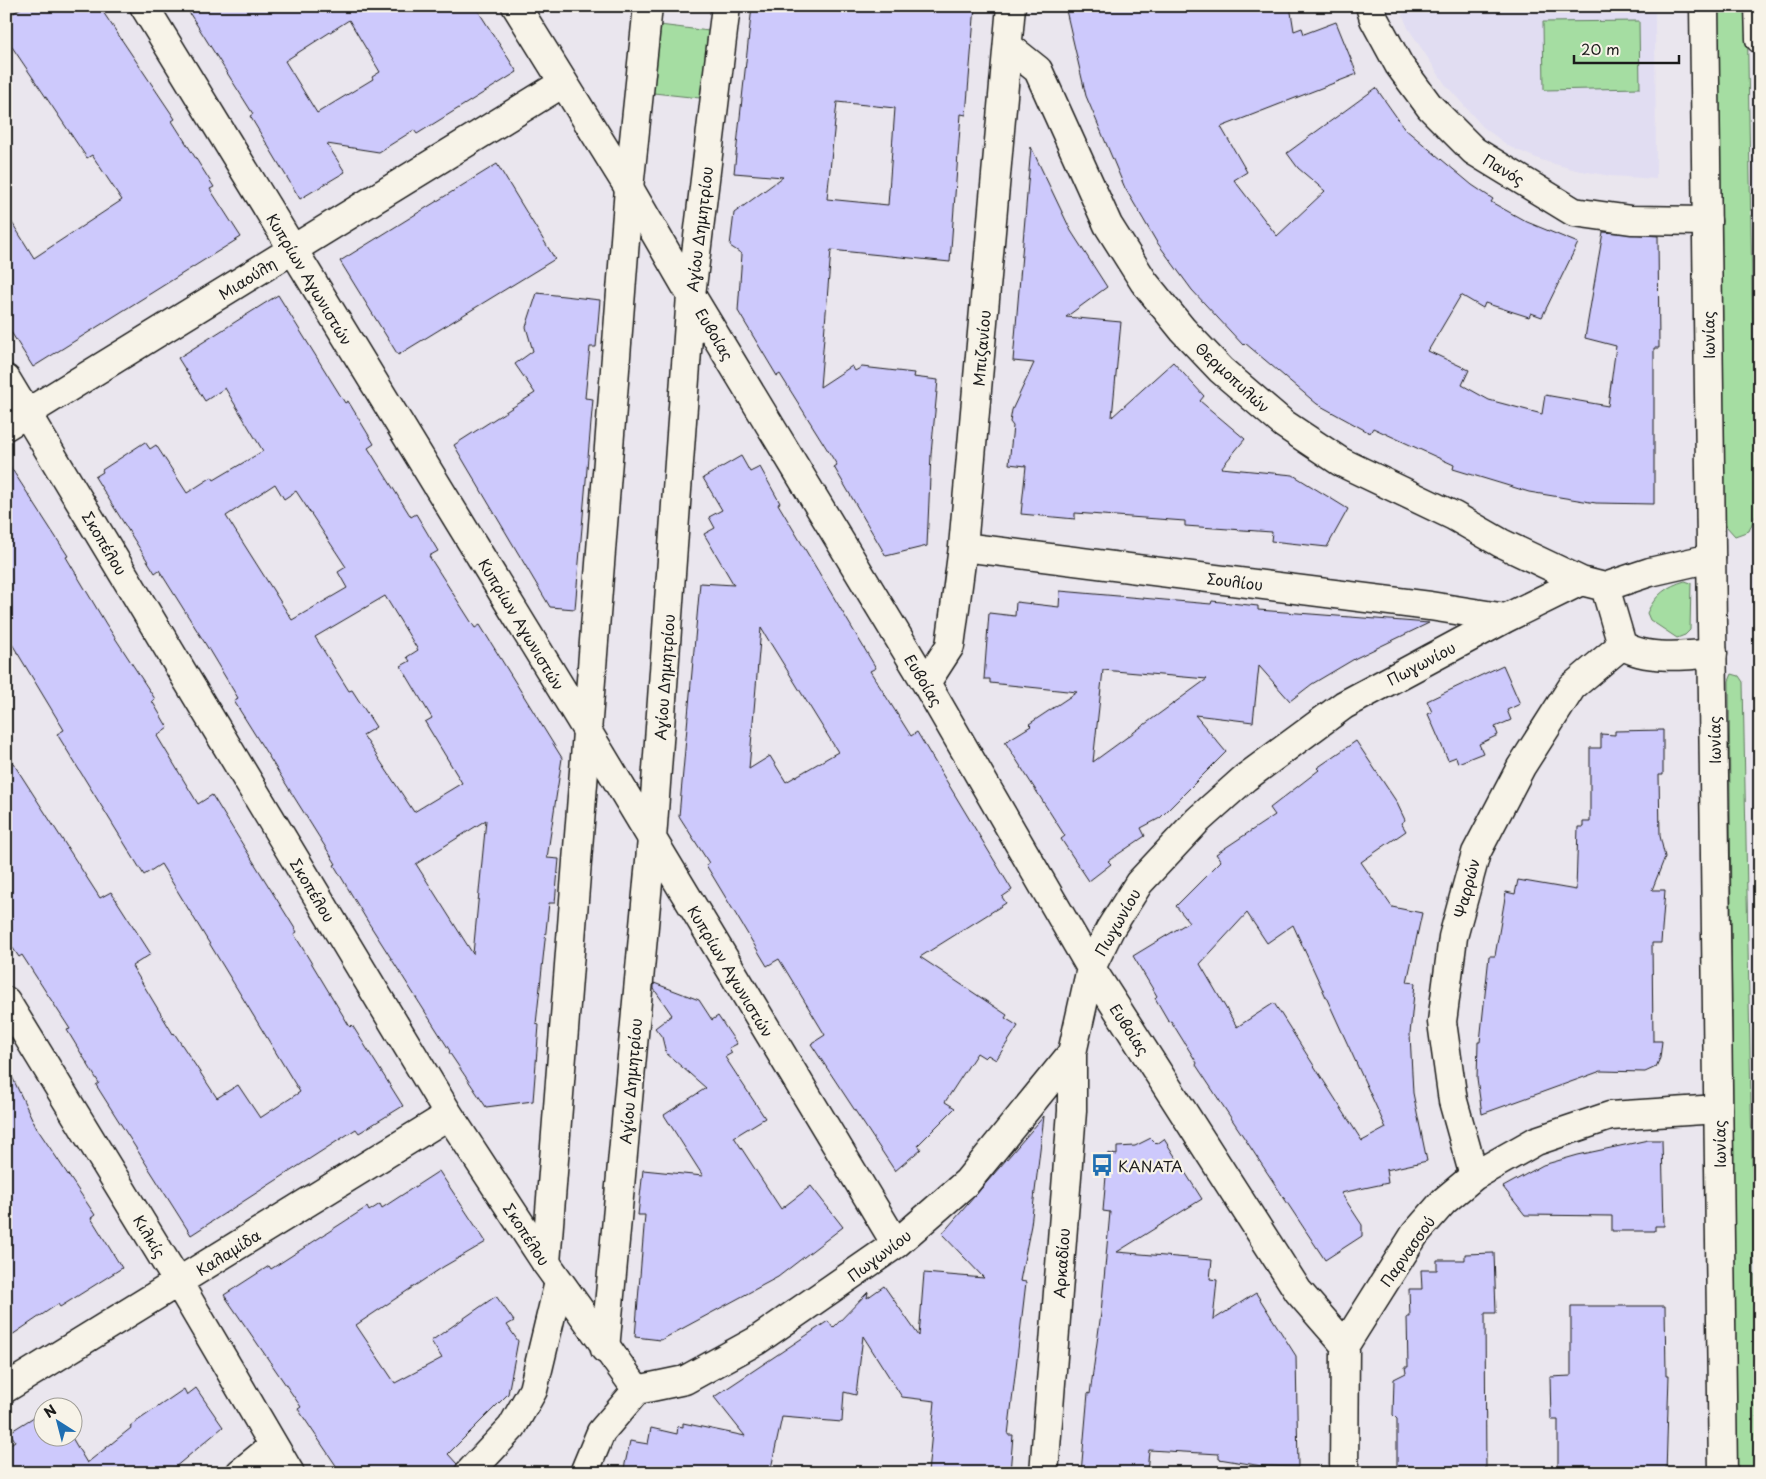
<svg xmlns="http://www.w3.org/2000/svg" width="1766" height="1479" viewBox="0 0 1766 1479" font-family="'Playpen Sans',sans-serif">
<rect width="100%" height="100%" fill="#eae6ee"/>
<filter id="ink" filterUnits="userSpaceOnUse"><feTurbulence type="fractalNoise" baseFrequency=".02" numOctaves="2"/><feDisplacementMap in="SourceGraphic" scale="10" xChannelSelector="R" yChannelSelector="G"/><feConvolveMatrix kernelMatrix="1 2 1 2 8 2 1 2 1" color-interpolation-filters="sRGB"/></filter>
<g filter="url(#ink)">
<path fill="#e1ddf2" d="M1399,6h256l1,173 -45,-3 -35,-6 -35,-10 -31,-13 -27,-20 -38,-43 -37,-56z"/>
<path fill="#a5dda2" stroke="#607c5f" d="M1717,6h30l9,508 -7,17 -14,5 -9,-10 -4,-15z
M1639,21l1,67 -96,2 -1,-68z
M651,24l58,7 -9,67 -56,-6z
M1685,581l6,2 -1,47 -5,5 -8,3 -27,-18 -3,-7c8,-18 20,-27 38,-32z
M1732,674l7,2 4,6 15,791h-22l-7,-792z"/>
<path fill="#cdc9fc" stroke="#1c1c1c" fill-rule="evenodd" d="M24,6h75l76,113 -3,2 42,66 -4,2 31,48 -208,130 -27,-43v-111l28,45 88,-58 -30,-45 -5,3 -81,-120v-20z
M185,6h290l42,66 -100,62 -3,-4 -35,22 -52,-8 18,28 -45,27 -50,-83 3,-2zM349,20l31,52 -8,5 1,2 -56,34 -32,-52z
M752,6l151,2 1,-2h71l-9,109 -5,-1 -11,148 -119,-12 -11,137 32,-21 3,5 7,-4 52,6 -1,4 25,3 -7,74 -4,92 -41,10 -52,-89 3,-2 -57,-91 -3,2 -39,-65 4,-57 -12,-8 4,-33 49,-36 -49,-4zM837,102l58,6 -7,97 -61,-6z
M1065,6h225l4,25 8,-3 2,6 32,-12 21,52 -136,53 26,45 -13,8 43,56 48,-45 -27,-23 -11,-15 89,-65 29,41 67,56 21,14 -2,3 36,20 51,21 -36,74 -11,-4 -2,4 -44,-14 -2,5 -22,-13 -33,56 41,19 -7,15 27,15 53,14 3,-19 63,11 8,-60 -31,-8 18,-106 55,4 1,112h-5v156l-58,-1 -67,-11 -76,-23 1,-4 -81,-37 -3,5 -53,-29 -72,-61 -2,2 -51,-55 -36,-49 -31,-53 -39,-92z
M1031,147l40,84 36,56 -41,30 55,5 -9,95 61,-55 31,34 -4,5 45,38 -24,29 72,7 55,34 -21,38 -56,-6 1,-9 -87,-6v-5l-110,-8v6l-54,-5 5,-48 -17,-2 4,-38 -3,-4 2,-12 22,-47 -21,-2z
M497,164l58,95 -157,96 -58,-94z
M537,293l63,7 -4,47h-6l-5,51 8,1 -18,210 -25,-2 -96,-162 81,-52 -20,-29 18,-13 -7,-24z
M278,295l67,108 3,-2 26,43 -6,4 43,69 5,-3 22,37 -9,5 46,72 5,-3 82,133 -15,100 12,1 -4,44h-6l-13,121 3,1 -6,76 -47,6 -37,-55 1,-1 -82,-129 -34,-57 2,-1 -102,-163 4,-3 -35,-58 -44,-70 -4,3 -60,-96 8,-5 -1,-2 43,-28 5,7 6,-4 31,48 25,-16 2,3 49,-29 -38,-63 -20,13 -27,-43zM275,484l9,15 12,-8 50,76 -8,5 9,16 -55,32 -66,-104zM385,596l33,54 -11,7 3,4 -9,5 31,52 -7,4 37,61 -48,29 -51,-77 13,-8 -24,-37 -3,1 -34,-54zM486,820l-13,134 -57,-90z
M741,456l9,16 10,-5 20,36 -2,1 98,164 -6,3 41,65 6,-4 95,158 -10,7 4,6 -86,54 87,58 -2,3 13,8 -22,34 -8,-5 -3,3 -8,-5 -32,49 10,6 -37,37 3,4 -26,22 -84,-127 14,-9 -46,-76 -12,7 -61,-101 3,-2 -30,-47 21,-233 34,2 -30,-51 11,-6 -6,-11 13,-7 -19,-32zM761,628l77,124 -52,30 -16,-26 -21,13z
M6,460l62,96 -2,1 40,67 49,75 -3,2 16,27 -11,8 41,68 14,-9 85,137 -3,2 56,93 2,-2 51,81 -44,27 -3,-4 -165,106 -95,-150 3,-2 -32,-53 3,-1 -48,-74 -3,2 -13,-19v-186l94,146 11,-6 40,62 -19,12 41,68 1,-1 43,65 21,-13 22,33 40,-26 -139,-228 -17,11 -87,-141 7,-4 -58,-96z
M1060,591l151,13 1,-3 46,5v4l171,13 -73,35 -44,26 -22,17 -31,-35 -6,56 -58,-7 31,37 -66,66 -19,10 4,8 -37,25 3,3 -22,17 -28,-42 4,-3 -60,-94 26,-16 -2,-2 48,-32 -87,-9v-4h-6l5,-66 26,3 1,-14 43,5zM1103,670l104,9 -114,83z
M1503,665l17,39 -13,6 4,10 -16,7 3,8 -19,9 4,9 -25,10 -2,-6 -8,3 -20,-46 4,-2 -5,-11z
M1663,730v45h-4l1,61 5,21 -13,33h13l-4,53h-9l1,98h9l-2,17 -4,9 -11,5 -44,-1 -119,43 -5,-36 1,-36h2l9,-86h6l11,-64 9,2 3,-14 58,10 2,-63h5v-5h7v-74h11v-14l14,1v-4z
M1356,741l40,60 9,19 -4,3 5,8 -45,31 31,45 30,6 -15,69 8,1 -5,51 3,59 14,68 -41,9 2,13 -47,10 21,32v11l-37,24 -129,-195 1,-2 -26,-42 -2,1 -14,-24 2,-2 -24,-40 56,-34 -13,-16 45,-45 -5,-7 59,-39 -5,-7 49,-38 -2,-2zM1247,913l20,30 26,-18 93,203 -24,13 -88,-138 -37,24 -37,-63z
M654,983l45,17 13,20 6,-4 19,28 -8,4 3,5 -7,4 40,61 -31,19 47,72 30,-23 32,41 -65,50 -117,63 -26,-3 10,-122h-7l5,-45 60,6 -39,-61 42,-27 -40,-35 -4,-16 -7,-9 17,-13 -18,-26z
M6,1064l30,63 59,88 -4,3 31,50 -62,39 -2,-3 -52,35z
M1044,1116l-13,109 -11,56 6,1 -18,153h5l-3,38h-82l7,-72 -33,-4 -39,-61 -7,59 -12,-3 -2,30 -60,-5 -12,56h-147l7,-32 18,3 3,-16 26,6 1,-8 5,1v-4l62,13 -31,-39 114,-76 5,7 35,-36 -1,6 17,-12 35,50 5,-63 60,5 -42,-44z
M1151,1138l6,6 7,-5 38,60 -85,53 95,8 -2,19 7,1 -4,40 43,-27 40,63 2,111 -36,-1 -43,-7v-5l-70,-4 -2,23h-66l7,-80 2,1 11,-81 9,-101 -7,-1 5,-58 9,2v-8l18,-1z
M1648,1140h14l2,86h-9v5h-43v-15l-87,-1 -22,-28 40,-22 35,-10z
M439,1171l47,71 -43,25 -87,58 39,58 47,-25 -11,-17 65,-45 18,25 -7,4 11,16 -10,53 -60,60 9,10 -3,9h-113l-43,-64 3,-2 -77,-112 45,-29 2,3 96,-62 2,4 11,-7 2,4z
M1494,1253l2,60h-11l1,160h-89v-54l-4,-4 1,-36 12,-6 -1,-6h3l-1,-50h3l-1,-28h13l-1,-19h16v-10h28v-6z
M1571,1306h94l1,69h3l-3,98h-108v-53h-7l-1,-43 21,-1z
M196,1388l27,39 -55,46h-162v-26l9,-6 -5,-9 32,-20v24h29l16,27 44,-35 -1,-2 54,-37 3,6z"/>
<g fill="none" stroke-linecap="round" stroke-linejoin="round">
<defs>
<path id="pedestrian" d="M546,1263l83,-1075 19,-182
M605,1349l47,-510
M469,1473l43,-46 21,-37 26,-108"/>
<path id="minor" d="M144,6l442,723 310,515
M516,6l113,182 62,107 235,388 165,285 207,323 47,54
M1370,6l4,13 25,46 31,42 44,44 100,61 57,8 76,1
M1008,46l30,24 70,155 36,57 39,48 38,40 63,54 57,38 113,54 47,27 80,38
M6,379l443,736 97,148 91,127
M6,426l557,-343
M963,547l467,59 76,12
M1711,558l-61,14 -45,15 17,58c23,15 64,11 91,8
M926,683l24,-37 13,-99 48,-541
M652,839l39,-544 35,-289
M6,1001l172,281 112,191
M1474,1176l-21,-75 -11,-79 11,-85 23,-84 45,-86 51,-80 50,-42
M6,1388l443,-273
M637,1390l48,-10 71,-39 140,-97 71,-62 105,-129 19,-85 19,-39 29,-46 58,-62 48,-43 99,-73 162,-87 75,-37 24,6
M240,1473l33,-27
M584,1473l17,-41 36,-42
M1044,1473l28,-362v-58
M1344,1473l1,-128 70,-111 29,-33 30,-25 62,-35 74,-25 108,-7"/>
<path id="tertiary" d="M1704,6l19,1467
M1759,6l1,33"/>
</defs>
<use href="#pedestrian" stroke="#1c1c1c" stroke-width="31"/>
<use href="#minor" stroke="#1c1c1c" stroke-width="31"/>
<use href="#tertiary" stroke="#1c1c1c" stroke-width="31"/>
<use href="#pedestrian" stroke="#f7f3e8" stroke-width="28"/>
<use href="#minor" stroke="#f7f3e8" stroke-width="28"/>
<use href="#tertiary" stroke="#f7f3e8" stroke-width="28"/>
</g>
</g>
<defs>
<symbol id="bus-bare" viewBox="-9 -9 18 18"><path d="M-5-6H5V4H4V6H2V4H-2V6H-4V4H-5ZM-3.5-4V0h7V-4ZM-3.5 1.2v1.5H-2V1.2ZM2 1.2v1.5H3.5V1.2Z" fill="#1f6fb2" stroke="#f7f3e8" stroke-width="2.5" paint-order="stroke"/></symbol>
</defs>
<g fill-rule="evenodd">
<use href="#bus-bare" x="1086" y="1149" width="32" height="32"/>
</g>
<g text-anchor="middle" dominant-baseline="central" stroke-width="4.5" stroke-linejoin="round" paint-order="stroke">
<g font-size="15" fill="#1c1c1c" stroke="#f7f3e8">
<text transform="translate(1504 169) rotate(31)">Πανός</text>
<text transform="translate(699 229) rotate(-83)">Αγίου Δημητρίου</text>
<text transform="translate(247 278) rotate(-32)">Μιαούλη</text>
<text transform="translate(310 279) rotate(59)">Κυπρίων Αγωνιστών</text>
<text transform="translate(715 334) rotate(59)">Ευβοίας</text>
<text transform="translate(1708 335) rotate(-91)">Ιωνίας</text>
<text transform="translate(981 348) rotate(-85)">Μπιζανίου</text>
<text transform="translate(1233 377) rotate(43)">Θερμοπυλών</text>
<text transform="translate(105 543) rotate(59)">Σκοπέλου</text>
<text transform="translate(1235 581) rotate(7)">Σουλίου</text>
<text transform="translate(522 624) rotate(59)">Κυπρίων Αγωνιστών</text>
<text transform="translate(1421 663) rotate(-28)">Πωγωνίου</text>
<text transform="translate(664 677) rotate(-86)">Αγίου Δημητρίου</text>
<text transform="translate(924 680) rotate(59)">Ευβοίας</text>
<text transform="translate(1714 740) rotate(-91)">Ιωνίας</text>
<text transform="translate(1466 888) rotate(-75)">Ψαρρών</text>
<text transform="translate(313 890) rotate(59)">Σκοπέλου</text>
<text transform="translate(1117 922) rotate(-60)">Πωγωνίου</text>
<text transform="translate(731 971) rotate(59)">Κυπρίων Αγωνιστών</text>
<text transform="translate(1130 1029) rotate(57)">Ευβοίας</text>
<text transform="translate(630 1081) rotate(-85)">Αγίου Δημητρίου</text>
<text transform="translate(1719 1144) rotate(-91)">Ιωνίας</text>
<text transform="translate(527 1234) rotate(57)">Σκοπέλου</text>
<text transform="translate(150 1236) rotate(59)">Κιλκίς</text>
<text transform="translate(1407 1251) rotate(-55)">Παρνασσού</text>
<text transform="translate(228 1252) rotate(-32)">Καλαμίδα</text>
<text transform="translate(879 1255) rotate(-37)">Πωγωνίου</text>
<text transform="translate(1061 1263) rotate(-86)">Αρκαδίου</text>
</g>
<g font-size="15" fill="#1c1c1c" stroke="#f7f3e8" text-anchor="start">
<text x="1118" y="1165">ΚΑΝΑΤΑ</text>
</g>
</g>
<rect width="1766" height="1479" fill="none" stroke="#f7f3e8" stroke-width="25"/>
<rect x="12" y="12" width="1741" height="1454" fill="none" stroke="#1c1c1c" stroke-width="2" filter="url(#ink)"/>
<g transform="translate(58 1422) rotate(324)"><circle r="24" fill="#f7f3e8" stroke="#9f9d96"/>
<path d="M0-4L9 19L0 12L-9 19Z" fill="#1f6fb2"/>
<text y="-8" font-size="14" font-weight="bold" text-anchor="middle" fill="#1c1c1c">N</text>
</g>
<path d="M1574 55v8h105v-8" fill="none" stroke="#1c1c1c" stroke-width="2.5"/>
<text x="1581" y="55" font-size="15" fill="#1c1c1c" stroke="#f7f3e8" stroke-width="4" paint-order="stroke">20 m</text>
</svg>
